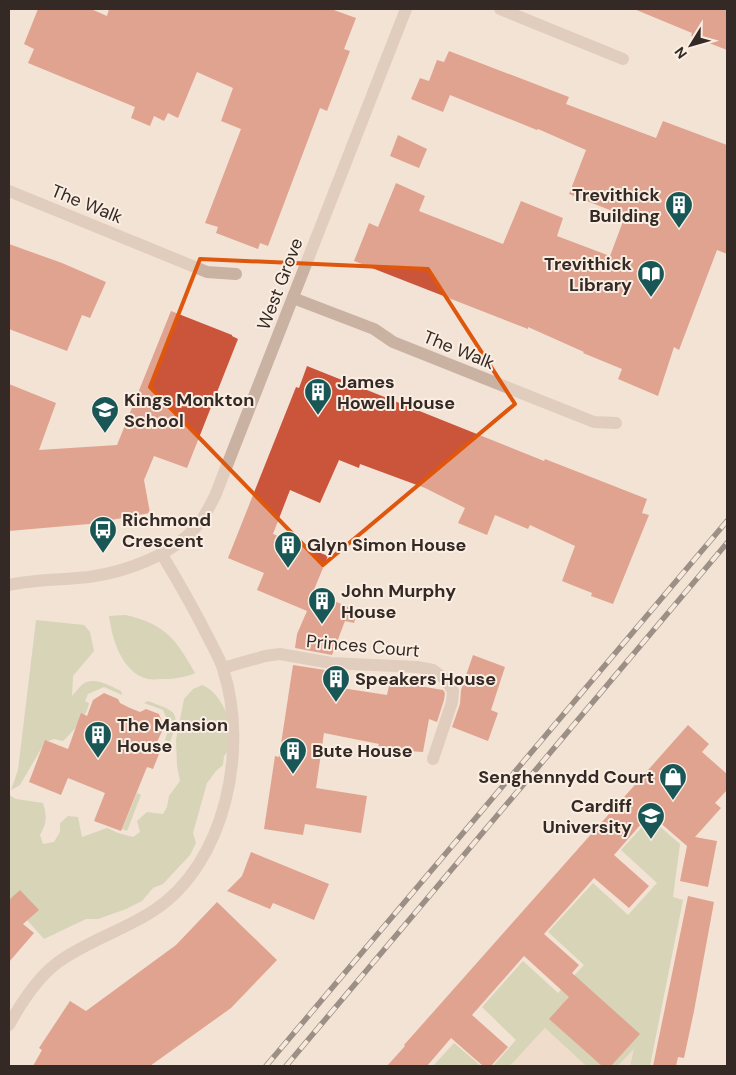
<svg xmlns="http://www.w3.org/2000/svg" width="736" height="1075" viewBox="0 0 736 1075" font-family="'DM Sans',sans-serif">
<rect width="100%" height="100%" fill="#f2e3d6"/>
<path fill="#b5c196" d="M125,615c39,8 51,24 70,58 -9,4 -21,6 -31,6 -5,0 -11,1 -16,0 -26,-6 -36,-40 -39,-63z
M36,620l48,5 6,7 4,19 -21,25 -1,20c4,-4 7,-9 11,-12 11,-8 28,2 38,7l1,4 -18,-8 -16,7 -3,7 4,2c-2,13 -16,29 -26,38l-9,-2 -9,3 -25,43 -9,5 7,-20z
M202,685c22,8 40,54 22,71l-1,9 -7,6 -9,12 -14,50 3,10 -6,12 -27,29 -10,4 -11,13 -16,8 -28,10h-12l-42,20 -35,-39v-105l7,4 27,4c4,13 4,20 -3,32l3,9 11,-2 6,-10v-9l8,-7 10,1 4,20 25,-9 11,5 15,4 7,-5 -3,-11 10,-9 16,2 4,-7 2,-11 11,-15 -3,-15 -1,-26 8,-41 9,-10z
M148,701c29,11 33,10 22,41l-5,-2 7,-21 -6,-2 -3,-7 -19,-7z
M137,793l4,2 -14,36 -5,-2z
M650,818l30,26 -7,53 10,3 -33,166h-20l3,-16 -15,16h-32l-41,-38 -35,38h-17l23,-26 -34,-33 41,-46 35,32 26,-28 -36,-33 45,-49 35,32 29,-32 -36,-33z
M454,1043l27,23h-48z"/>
<path fill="#ebd3bc" d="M545,1028l41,38h-76z
M634,1049l-4,17h-12z"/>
<path fill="#cb553b" d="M38,9h53l16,7 2,-7h222l25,9 -12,31 6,2 -23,60 -7,-3 -52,138 -8,-3 -2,6 -42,-16 2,-6 -13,-4 36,-94 -20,-8 12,-33 -36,-16 -19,46 -10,-5 -4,8 -10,-5 -4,10 -19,-8 4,-11 -107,-44 6,-14 -10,-5z
M634,9h93v41l-36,-14 1,-3z
M449,51l120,46 -3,7 90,34 7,-17 64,24v109l-10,-4 -38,100 -5,-3 -16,49 -40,-17 4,-10 -39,-16 1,-1 -56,-25v2l-174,-68 15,-38 9,4 18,-44 29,13 -6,15 84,33 18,-43 42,17 -6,18 53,20 15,-40 -56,-22 17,-44 -48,-21 -1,1 -87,-35 -7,17 -32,-13 9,-21 9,3 8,-21 7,2z
M398,135l29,14 -8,19 -29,-12z
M9,244l53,19 44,19 -16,36 -8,-3 -15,36 -58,-22z
M171,311l61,24v1l6,3 -51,129 -33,-12 -10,24 6,33 -39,7 1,2 -103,9v-147l47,19 -17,47 78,-5z
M307,366l237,95 1,-2 102,40 -5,14 7,2 -36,89 -22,-8 1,-3 -30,-12 13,-35 -45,-21 -2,4 -33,-14 -8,20 -29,-12 7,-15 -40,-20 -65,-24 -1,4 -20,-8 -19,43 -30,-13 -17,44 55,22 -15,36 45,19 -4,12 -9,-2 -13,34 -37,-7 2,-14 10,-23 -50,-21 7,-17 -36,-15 68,-171 3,1z
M473,655l32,12 -14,43 7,3 -10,28 -36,-14 8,-23 1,-14z
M293,665l32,5 -2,5 13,2 -1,10 52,8 3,-14 53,9 2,3 -1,7 -7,22 -8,-3 -6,33 -30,-2v-2l-15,-2 1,-2 -55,-11 -8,55 51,8 -6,37 -56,-9 -2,11 -39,-6 11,-73 4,1z
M104,693l14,6 2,4 10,5 10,4 6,-3 13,5 5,13 -7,15 6,2 -10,25 -6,-2 -26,64 -27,-10 11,-28 -37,-15 -7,17 -32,-13 16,-42 23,9 13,-36 6,3 6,-16z
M688,725l21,19 -7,8 25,22v16l-12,13 6,5 -26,29 22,4 -9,46 -28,-6 7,-35 -37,-32 -36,41 35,31 -20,22 -35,-30 -50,56 35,31 -7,8 68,61 -29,32h-9l-53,-47 20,-22 -45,-41 -52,59 36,32 -17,19h-8l-32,-28 -24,28h-40l18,-20 -1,-1z
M251,852l78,32 -15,36 -41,-17 -3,6 -43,-18 15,-15z
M20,890l19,20 -16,14 11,9 -25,29v-62z
M688,896l26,6 -20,109 -10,47 -6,-1 -2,9h-23z
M217,902l60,58 -46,48 -81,58h-117l9,-16 -3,-2 31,-47 16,10 90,-66z"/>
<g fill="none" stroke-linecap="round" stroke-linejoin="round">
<path stroke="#cab2a2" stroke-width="12" d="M500,9l123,50
M9,191l198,81 29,2
M293,298l81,31 19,13 201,80 22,1
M9,585c26,-6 53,-5 80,-8 36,-5 81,-21 106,-49 9,-9 14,-21 20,-32l191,-487
M223,668l42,-12 15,-2 51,9 86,4 16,3 13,10 7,11 -1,11 -19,57
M9,1025c12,-22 27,-46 48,-62 28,-21 67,-33 96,-52 73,-47 96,-163 70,-242 -3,-10 -9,-20 -14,-30 -15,-30 -31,-58 -48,-86"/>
<defs>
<path id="rail" d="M266,1066l461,-545
M286,1066l441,-523"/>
</defs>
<use href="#rail" stroke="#342925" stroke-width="5.5"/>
<use href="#rail" stroke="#faeee3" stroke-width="4" stroke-dasharray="11" stroke-linecap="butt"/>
</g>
<path d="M0 0H736V1075H0ZM200,259l228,10 87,135 -192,161 -173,-178z" fill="#f2e3d6" fill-opacity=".55" fill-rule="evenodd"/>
<path fill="none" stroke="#df570d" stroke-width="4" stroke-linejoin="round" d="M200,259l228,10 87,135 -192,161 -173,-178z"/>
<defs>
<symbol id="building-pin" viewBox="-11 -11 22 30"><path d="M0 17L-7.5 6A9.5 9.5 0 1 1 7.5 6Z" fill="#195757" stroke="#faeee3"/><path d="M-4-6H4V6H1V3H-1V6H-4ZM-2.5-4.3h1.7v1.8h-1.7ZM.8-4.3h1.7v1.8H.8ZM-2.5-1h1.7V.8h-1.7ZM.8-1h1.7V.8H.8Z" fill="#fff"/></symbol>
<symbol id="library-pin" viewBox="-11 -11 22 30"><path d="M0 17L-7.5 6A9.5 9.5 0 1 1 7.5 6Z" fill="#195757" stroke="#faeee3"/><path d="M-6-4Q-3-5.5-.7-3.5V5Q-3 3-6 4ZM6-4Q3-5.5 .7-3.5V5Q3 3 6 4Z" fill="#fff"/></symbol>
<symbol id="school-pin" viewBox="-11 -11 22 30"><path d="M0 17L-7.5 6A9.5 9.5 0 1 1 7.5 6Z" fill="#195757" stroke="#faeee3"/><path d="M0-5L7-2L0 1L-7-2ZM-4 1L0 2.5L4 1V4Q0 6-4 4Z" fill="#fff"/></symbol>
<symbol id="bus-pin" viewBox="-11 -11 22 30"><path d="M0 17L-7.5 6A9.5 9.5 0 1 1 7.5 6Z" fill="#195757" stroke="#faeee3"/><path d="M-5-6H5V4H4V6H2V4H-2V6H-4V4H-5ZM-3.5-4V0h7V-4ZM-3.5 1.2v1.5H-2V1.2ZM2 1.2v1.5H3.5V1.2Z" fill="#fff"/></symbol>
<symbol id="shop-pin" viewBox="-11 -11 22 30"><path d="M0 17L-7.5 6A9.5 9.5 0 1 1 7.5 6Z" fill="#195757" stroke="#faeee3"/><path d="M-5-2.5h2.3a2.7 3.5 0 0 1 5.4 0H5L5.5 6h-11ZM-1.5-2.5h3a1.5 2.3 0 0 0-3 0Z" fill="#fff"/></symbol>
<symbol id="university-pin" viewBox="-11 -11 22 30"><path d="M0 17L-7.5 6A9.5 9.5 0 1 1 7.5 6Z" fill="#195757" stroke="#faeee3"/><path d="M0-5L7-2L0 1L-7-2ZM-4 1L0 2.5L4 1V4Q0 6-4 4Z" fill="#fff"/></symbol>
</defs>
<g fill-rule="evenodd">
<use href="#building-pin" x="663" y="189" width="32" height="43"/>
<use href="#library-pin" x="635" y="258" width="32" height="43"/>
<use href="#building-pin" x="302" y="376" width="32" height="43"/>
<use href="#school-pin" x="89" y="394" width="32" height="43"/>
<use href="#bus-pin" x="87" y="514" width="32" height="43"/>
<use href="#building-pin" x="272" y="529" width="32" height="43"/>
<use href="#building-pin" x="306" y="585" width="32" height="43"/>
<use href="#building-pin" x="320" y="663" width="32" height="43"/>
<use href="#building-pin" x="82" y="719" width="32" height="43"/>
<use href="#building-pin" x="277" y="735" width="32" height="43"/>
<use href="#shop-pin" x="657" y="761" width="32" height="43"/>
<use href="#university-pin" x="635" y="800" width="32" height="43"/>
</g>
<g text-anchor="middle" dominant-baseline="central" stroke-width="4" stroke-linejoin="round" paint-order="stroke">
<g font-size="18" font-weight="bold" fill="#342925" stroke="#faeee3" text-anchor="start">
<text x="660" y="195" text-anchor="end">Trevithick<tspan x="660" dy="21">Building</tspan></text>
<text x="632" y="264" text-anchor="end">Trevithick<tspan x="632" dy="21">Library</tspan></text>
<text x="337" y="382">James<tspan x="337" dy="21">Howell House</tspan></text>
<text x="124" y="400">Kings Monkton<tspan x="124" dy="21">School</tspan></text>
<text x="122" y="520">Richmond<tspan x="122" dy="21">Crescent</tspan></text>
<text x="307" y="545">Glyn Simon House</text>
<text x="341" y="591">John Murphy<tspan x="341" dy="21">House</tspan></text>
<text x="355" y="679">Speakers House</text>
<text x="117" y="725">The Mansion<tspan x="117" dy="21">House</tspan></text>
<text x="312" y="751">Bute House</text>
<text x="654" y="777" text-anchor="end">Senghennydd Court</text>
<text x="632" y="806" text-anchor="end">Cardiff<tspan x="632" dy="21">University</tspan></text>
</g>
<g font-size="18" fill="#342925" stroke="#faeee3">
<text transform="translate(87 204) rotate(22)">The Walk</text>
<text transform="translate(280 284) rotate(-69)">West Grove</text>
<text transform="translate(459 350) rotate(22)">The Walk</text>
<text transform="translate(363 646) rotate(5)">Princes Court</text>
</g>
</g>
<rect width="736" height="1075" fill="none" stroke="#342925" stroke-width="20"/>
<g transform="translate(691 45) rotate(233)" stroke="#faeee3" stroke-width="4" paint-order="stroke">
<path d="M0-4L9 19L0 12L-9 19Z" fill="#342925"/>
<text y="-8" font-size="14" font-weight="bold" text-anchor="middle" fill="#342925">N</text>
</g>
</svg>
